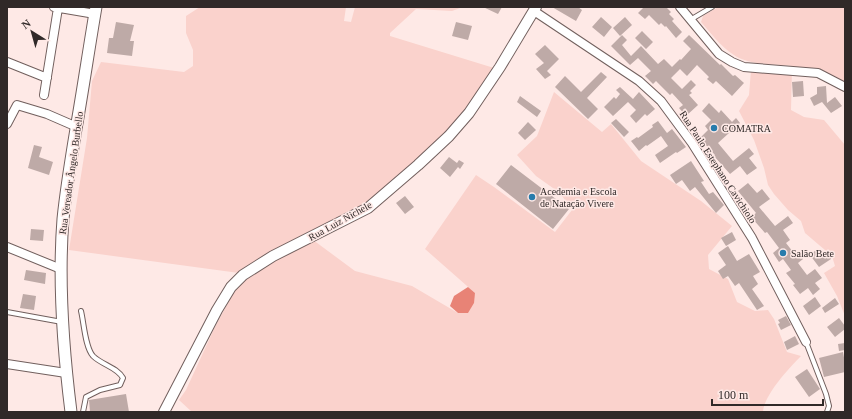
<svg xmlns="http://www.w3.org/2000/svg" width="852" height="419" viewBox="0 0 852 419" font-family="'Times New Roman',serif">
<rect width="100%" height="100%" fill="#fee9e6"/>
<path fill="#fad2cc" d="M200,7h146l-2,14 7,1 4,-15h108l-11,4 -36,-2 -26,24v3l104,32 -26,40 -22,27 -83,72 -58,27 50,37 57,15 46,27h10l7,-20 -50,-44 51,-74 18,12 61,45 17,-22 -12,-17 -24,-17 -19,-21 20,-19 17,-44 48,40 9,-8 30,37 60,40 31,25 -24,29 1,14 19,10 9,23 18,9 13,-1 6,9 13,33 14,4c-12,12 -37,39 -38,56h-571l-13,-12 7,-10 28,-61 17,-32 8,-24 -170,-23 18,-112 5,-57 9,-19 83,10 9,-6v-16l-7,-17v-17z
M718,7h127v78l-53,-16 -1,41 13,7 20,3 21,25v171l-8,-20 -13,-23 11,-7 -3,-10 -27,-23 -4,-12 -13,-11 -14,-16 -6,-9 -4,-17 -10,-28 -15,-29 10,-16 2,-25 41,-1v-3c-18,-2 -44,-1 -58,-11 -13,-8 -23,-22 -33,-33l2,-6z"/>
<path fill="#e88376" d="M468,287l7,6 -1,10 -6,10h-10l-8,-7 4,-10z"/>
<path fill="#beaaa7" d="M483,7h19l-4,7z
M552,7h26l4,3 -6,11z
M644,7h22l5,5 -2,2 5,5 -2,2 10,11 -6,6 -10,-12 -1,1 -4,-4 -2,2 -10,-10 -4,4 -7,-6z
M601,17l11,10 -8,10 -12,-10z
M625,17l7,8 -12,11 -7,-8z
M116,22l18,3 -4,16h4l-2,15 -25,-3 2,-15h4z
M456,22l16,4 -4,14 -16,-4z
M642,31l11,11 -7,7 -11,-11z
M622,35l5,5 -5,5 9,11 10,-10 17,18 6,-5 8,8 8,-8 1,1 10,-11 -8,-8 6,-6 31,30 1,-1 12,12 2,-1 9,8 -12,13 -16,-15 -3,3 -6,-5 2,-2 -12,-12 -10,11 -7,-7 -9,9 11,11 9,-9 5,5 -6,6 2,2 -3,2 9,10 -12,11 -7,-8 4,-3 -11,-12 -2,2 -14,-14 -3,3 -8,-8 6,-5 -13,-13 -8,7 -19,-19z
M545,45l14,14 -12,12 4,4 -6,4 -9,-10 8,-6 -9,-9z
M601,72l6,5 -20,21 11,11 -10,10 -33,-32 10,-11 16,16z
M803,81l1,15 -11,1 -1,-15z
M826,86l1,17 8,-6 7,9 -11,7 -9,-11 -8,4 -4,-8 7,-4v-7z
M620,87l13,12 6,-7 16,17 -8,7 -2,-2 -9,9 -6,-7 6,-6 -8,-8 -15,14 -9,-9 10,-10 2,2 4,-5 -4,-4z
M520,96l21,15 -4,6 -20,-15z
M709,103l10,10 2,-3 11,12 4,-4 4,5 -22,20 15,18 16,-13 5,6 -5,4 8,10 -10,7 -7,-9 -10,8 -16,-18 1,-1 -10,-11 -1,1 -5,-6 9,-9 -3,-4 6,-6 -9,-9z
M616,119l13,13 -5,5 -13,-14z
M658,121l9,12 5,-4 14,18 -9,6 -1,-1 -16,11 -5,-8 13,-9 -7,-10 -14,10 -1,-1 -7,6 -8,-10 6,-4 1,1 15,-11 -1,-2z
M528,122l8,8 -11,10 -7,-7z
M34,145l8,2 -3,10 14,5 -4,13 -21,-7z
M449,157l8,6 2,-3 5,3 -4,6 -2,-2 -8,10 -10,-9z
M691,161l13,20 -3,1 8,12 4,-2 11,13 -8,8 -21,-26 -5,4 -8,-11 -6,4 -6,-9z
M511,165l58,44 -16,20 -57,-45z
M748,183l9,10 5,-4 8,10 -11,8 16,19 13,-10 5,7 -10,7 7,10 -4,3 7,9 3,-2 7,9 -5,4 9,12 8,-6 7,9 -7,5 5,6 -7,6 -5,-7 -8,6 -7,-9 2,-1 -9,-11 5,-3 -8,-11 -4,3 -6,-9 6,-5 -12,-16 -2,1 -14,-16 5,-4 -18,-22z
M405,196l9,11 -9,7 -9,-11z
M31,229l13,1 -1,11 -13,-1z
M732,232l4,8 -10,6 -5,-8z
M728,246l9,15 12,-7 11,18 -7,4 5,8 -6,5 12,17 -7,4 -18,-27 -4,3 -7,-10 -5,3 -5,-8 8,-6 -8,-12z
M817,249l6,8 5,-3 3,5 -12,8 -9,-12z
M26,270l20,3 -1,11 -21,-4z
M23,294l13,2 -2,14 -14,-2z
M815,297l6,9 -12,9 -6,-9z
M835,298l4,6 -14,9 -3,-5z
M786,316l5,9 -10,5 -3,-6 2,-1 -2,-3z
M839,318l6,8v3l-10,8 -8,-10z
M795,336l4,8 -12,6 -3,-8z
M845,343v7l-6,1 -1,-7z
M843,352l2,11v9l-21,5 -5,-19z
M807,369l13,20 -11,8 -14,-20z
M126,394l3,18h-39l-1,-12z"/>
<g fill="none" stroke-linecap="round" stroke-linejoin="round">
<defs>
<path id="service" d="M690,20l22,-13
M81,311c3,12 4,36 12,45 9,9 24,11 30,22l-3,7 -20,5 -14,7 -3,15
M7,312l55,10
M806,342l20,52 3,12 -2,6"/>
<path id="minor" d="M54,7l41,7
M680,7l39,47 13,8 12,5 74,6 27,14
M534,11l105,70 22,20 31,42 60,95 54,104
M7,62l40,16
M44,95l14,-87
M7,124l10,-19 30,9 30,13
M7,247l54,22
M7,364l59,9"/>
<path id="tertiary" d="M164,412l53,-102 14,-23 12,-12 30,-19 95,-48 50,-43 31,-29 20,-23 31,-46 36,-60"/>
<path id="secondary" d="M71,412c-8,-64 -13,-129 -8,-193 3,-30 8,-60 13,-90 7,-40 13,-81 20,-122"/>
</defs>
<use href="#service" stroke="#715f5d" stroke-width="6"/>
<use href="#minor" stroke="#715f5d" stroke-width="10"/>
<use href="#tertiary" stroke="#715f5d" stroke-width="12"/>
<use href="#secondary" stroke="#715f5d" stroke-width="13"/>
<use href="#service" stroke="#fff" stroke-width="4"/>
<use href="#minor" stroke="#fff" stroke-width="8"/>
<use href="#tertiary" stroke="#fff" stroke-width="10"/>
<use href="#secondary" stroke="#fff" stroke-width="11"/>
</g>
<g fill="#277cac" stroke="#fee9e6" stroke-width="1.5">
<circle cx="714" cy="128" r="4"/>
<circle cx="532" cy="197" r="4"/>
<circle cx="783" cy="253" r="4"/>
</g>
<g text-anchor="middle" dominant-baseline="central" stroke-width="3" stroke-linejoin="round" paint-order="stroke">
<g font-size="10" fill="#302928" stroke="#fee9e6" text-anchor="start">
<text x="722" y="128">COMATRA</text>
<text x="540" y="191">Acedemia e Escola<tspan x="540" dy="12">de Natação Vivere</tspan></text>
<text x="791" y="253">Salão Bete</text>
</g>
<g font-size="10" fill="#302928" stroke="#fee9e6">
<text transform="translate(718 167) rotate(57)">Rua Paulo Estephano Cavichiolo</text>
<text transform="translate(71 173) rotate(-82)">Rua Vereador Ângelo Burbello</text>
<text transform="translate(340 221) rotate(-29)">Rua Luiz Nichele</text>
</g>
</g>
<rect width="852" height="419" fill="none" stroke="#302928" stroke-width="16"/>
<g transform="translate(32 32) rotate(323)" stroke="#fee9e6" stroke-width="3" paint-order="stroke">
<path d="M0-3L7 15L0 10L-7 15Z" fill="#302928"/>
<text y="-6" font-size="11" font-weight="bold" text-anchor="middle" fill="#302928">N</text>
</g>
<path d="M712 399v6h111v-6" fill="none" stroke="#302928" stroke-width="2"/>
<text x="718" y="399" font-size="12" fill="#302928" stroke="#fee9e6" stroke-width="3" paint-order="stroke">100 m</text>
</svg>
